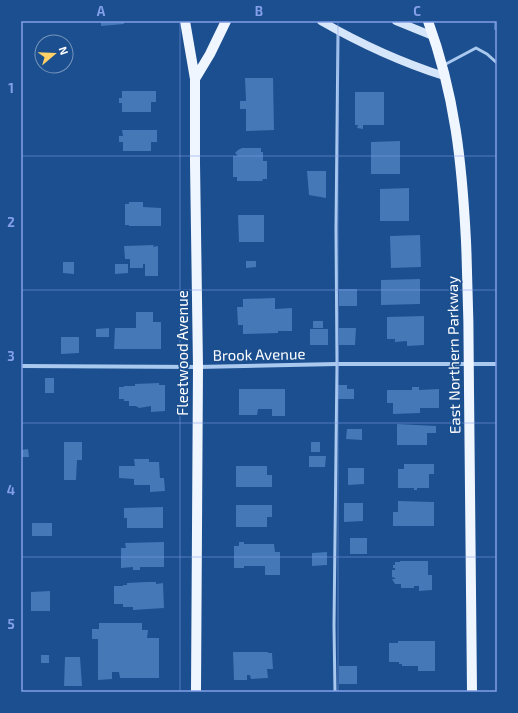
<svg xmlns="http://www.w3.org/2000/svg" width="518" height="713" viewBox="0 0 518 713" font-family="'Exo 2',sans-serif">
<rect width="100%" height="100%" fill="#1b4f8f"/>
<path fill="#4478b7" d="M101,21h23v3l-23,2z
M494,21h3v9h-3z
M245,78h28l1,52 -28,1v-22h-6v-8h6z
M122,91h34v11h-5v10h-29v-9h-3v-5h3z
M355,92h29v33h-21v4l-6,-1 1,-3h-3z
M122,130h35v12h-6v9h-28v-9h-4v-6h4z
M400,141v33h-29v-32z
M242,148h19v4h2v9h4v18h-5l1,2h-26v-4h-4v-21h5l-3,-3 3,-3z
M307,171h19v27l-17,-3z
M409,188v33h-29v-32z
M129,202h14v5l18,1v18h-32v-1h-4v-21h4z
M238,215h26v27h-25z
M420,235l1,32 -30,1 -1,-32z
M154,245l-1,2 5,-1v30h-13v-12h-2v4h-13v-9h-5l-1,-13z
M246,261h10v6l-10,1z
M63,262h11v12l-11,-1z
M115,264h13v9l-13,1z
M420,279v25l-39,1v-25z
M339,289h18v17h-18z
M275,298v11l17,-1v23h-14v2l-35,1v-9h-5l-1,-18h6v-8z
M136,312h17v10h8v27h-47l1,-21h21z
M424,316v29l-17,1v-5l-12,1v-3h-8v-22z
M313,321h10v7h-10z
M109,328v9h-13v-8z
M339,328h17l-1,17h-16z
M310,329h18v16h-18z
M61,337h18v16l-18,1z
M45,378h9v15h-9z
M159,383v2h6v26l-14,1v-6l-12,2 -3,-2h-7v-5h-5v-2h-5v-12h5v-1h11v-2z
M338,385h9v4h7v10h-16z
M412,387h7v3l20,-1v19h-19v5l-27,1v-11h-6v-13h25z
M239,389h46v27h-13v-7h-14l-1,6h-18z
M397,424l39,2v7h-9v12h-30z
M347,429h15v11l-16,-1z
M64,442h18v18h-5l-1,20h-12z
M311,442h9v10h-9z
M28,449l1,8h-8v-7z
M309,456h17l-1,11h-16z
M134,459h15v3h10l1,16h4l1,13 -15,1v-7h-16v-6l-15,-1v-12h16z
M404,464h30v10h-5v14h-12v2h-3v-2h-16v-19h6z
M236,466h31v9h5v12h-36z
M348,468h16v16l-16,1z
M398,501l36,1v24h-41v-14h5z
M344,503h19v18l-19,1z
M236,505h36v12h-5v10h-31z
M163,507v21h-36v-10h-3v-10z
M32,523h20v13h-20z
M350,538h17v16h-17z
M164,542v25h-24v3h-7v-3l-12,1v-20h5l-1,-5z
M239,542h5v2h30l1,8h5v23h-15v-9h-21v2h-10v-22h5z
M327,552v13l-15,1v-13z
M400,561h28v14h4v15l-13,1v-5h-5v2h-13v-4h-6l-3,-5h3v-1l-3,-1v-7h3v-2h-2v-3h2v-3h5z
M147,582h9v2l7,-1 1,25 -31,2v-3h-10v-3h-9v-18h9v-1h4v-2z
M50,591v20h-19v-19z
M99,623h43v7h6l-1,8h12v40h-39l-1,-6h-7v7l-14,1v-41h-6v-10h7z
M398,641h37v30h-17v-5h-16v-2h-3v-2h-10v-19h9z
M233,652h35v1h4l1,16h-6l1,9 -17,1 -1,-4h-3v5h-13z
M41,655h8v8h-8z
M65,657h15l2,29h-18z
M339,666h18v18h-18z"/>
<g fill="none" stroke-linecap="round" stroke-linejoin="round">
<path stroke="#a9c9ee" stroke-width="3" d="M444,65l32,-17 11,6 10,9
M335,692l-1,-66 3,-262 -1,-135 2,-196"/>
<path stroke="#a9c9ee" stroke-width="4" d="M21,366l177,1 139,-3h160"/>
<path stroke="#d6e6fa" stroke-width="8" d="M321,21c40,23 79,41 123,55
M396,21l37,15"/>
<path stroke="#f0f6ff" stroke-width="10" d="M185,21l10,58
M428,21c27,74 34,142 38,220 2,49 3,99 3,149 1,101 2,201 3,302
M196,692l2,-325 -3,-204v-84l15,-25 16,-33"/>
</g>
<path fill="none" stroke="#839eea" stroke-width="1" stroke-opacity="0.55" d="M180,21v671M338,21v671M21,156h476M21,290h476M21,423h476M21,557h476"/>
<g text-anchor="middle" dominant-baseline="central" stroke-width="3.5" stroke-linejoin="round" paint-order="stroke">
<g font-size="15" fill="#fff" stroke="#1b4f8f">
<text transform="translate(182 353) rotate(-90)">Fleetwood Avenue</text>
<text transform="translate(259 354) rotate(-1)">Brook Avenue</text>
<text transform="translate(453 355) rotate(-91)">East Northern Parkway</text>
</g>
</g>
<rect width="518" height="713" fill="none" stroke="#1b4f8f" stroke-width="44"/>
<g transform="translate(54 54) rotate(71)"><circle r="19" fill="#1b4f8f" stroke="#7695bc"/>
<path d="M0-3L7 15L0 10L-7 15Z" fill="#ffd166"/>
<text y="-6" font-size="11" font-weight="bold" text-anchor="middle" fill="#ffffff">N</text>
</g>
<rect x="22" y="22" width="474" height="669" fill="none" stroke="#839eea" stroke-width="1.5"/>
<g font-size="13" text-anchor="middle" font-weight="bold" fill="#839eea">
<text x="101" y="16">A</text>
<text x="259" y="16">B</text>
<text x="417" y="16">C</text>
<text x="11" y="93">1</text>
<text x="11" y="227">2</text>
<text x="11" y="361">3</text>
<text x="11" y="495">4</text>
<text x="11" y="629">5</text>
</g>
</svg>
